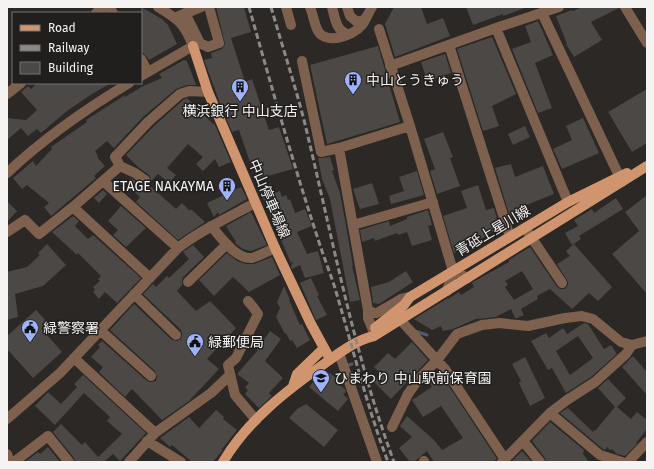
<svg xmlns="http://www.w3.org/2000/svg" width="654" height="469" viewBox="0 0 654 469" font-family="'Fira Sans','Noto Sans JP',sans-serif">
<rect width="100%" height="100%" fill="#2b2826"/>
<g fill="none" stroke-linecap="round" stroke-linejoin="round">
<path stroke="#515975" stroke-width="3" d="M415,331l12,4
M349,365l3,-1"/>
</g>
<path fill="#4b4846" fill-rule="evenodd" d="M141,7l21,12 6,6 9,19 -28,16 -3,-4 -5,-5z
M216,7h28l7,25 -20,6 14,44 7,-3 17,51 10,-3 14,42 -36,10 -4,-14h-2l-12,-35 -7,2 -11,-26 -17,-46 8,-2 -1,-5 11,-4 3,-5z
M394,7h27l6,17 16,-6 7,18 -55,21 -10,-33z
M466,7h58l1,1 -22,8v-2l-30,11z
M582,7h37v1l-28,14 11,18 -28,17 -8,-13h1l-11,-28 16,-6 1,1z
M538,21l15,34 -18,8 17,45 -14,5 -26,-64 19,-7 -6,-16z
M492,37l24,57 -24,12 7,20 -16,5 -26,-82z
M378,46l22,76 -73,22 -17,-79z
M445,54l6,19 -24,8 -6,-19z
M184,60l3,1 9,24h-9l-11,4 -33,28 -29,31 -7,-7 -12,10 3,5 -1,1 8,9 -11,10 2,2 -45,38 -7,-9 5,-4 -22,-18 -5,4 -9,-11 20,-17 3,5 16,-17 -1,-2 36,-25 -1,-2 19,-12 20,-13v2l18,-11 19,-8 -3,-4z
M37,83h74l-19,11 -25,17 -26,22 -4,-4 -9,7 -7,-8 -14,12v-22l19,2 11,-10 -16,-18 7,-6 3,3z
M647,89v54l-15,9 -24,-40z
M187,98l26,26 1,-1 17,39 -12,5 -4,-8 -12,12 -7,-7 7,-7 -15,-13 -21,24 9,7 -7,8 -11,-9 -7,7 -2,-6 -11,-8 -12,-12 27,-28 30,-27z
M583,118l16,35 -37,16 -9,-20 19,-9 -6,-14z
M525,126l5,11 -17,8 -5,-11z
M443,132l10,25 -3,1 10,28 -23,8 -7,-23 5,-2 -11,-30z
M330,157l4,13 -2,1 8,22 5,27 8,46h-1l8,34 -10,2 -20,-103 -8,-20 -4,-21h4z
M511,164l4,13 28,-11 11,28 -30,12 2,6 -16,5 -15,-49z
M417,171l7,24 -33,9 -2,-8 15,-5 -5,-14z
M131,178l11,8h3l4,-1 27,24 6,-6 8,8 1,-2 14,13 -27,18 -42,-38 4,-5 -14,-13z
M372,183l7,21 -19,5 -7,-20z
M478,185l8,25 8,-2 5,19 -21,14 -1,-2 -15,11 -8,3 -11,-37 24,-8 -6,-17z
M241,187l6,12 -28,16 -1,-3 -4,5 -7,-14z
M103,190l4,4 -8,9 -5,-5z
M280,191l2,6 4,-2 2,5 2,-1 5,14 10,-4 7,17 -15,6 10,22 11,-3 6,22 -19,5 -5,-13 -8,4 -1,-2 2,-6 -2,2 -28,-65z
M647,195v99l-35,-40 27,-23 -14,-19z
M616,198l7,11 -44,27 2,3 -9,6 -7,-12 13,-7 -4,-6 18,-11 2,4z
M7,201l10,10 -10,11z
M121,206l25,22 -20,19 -13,-12 5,-5 -10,-9z
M428,210l4,15 -4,1 4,14 -20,6 -5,-14 -9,3 -1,-2 -22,8 -1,-3 -12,4 -2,-12 29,-9 1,5 17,-7v-2z
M251,212l16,33 -16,6 -8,-2 -8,-6 1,-1 -10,-16z
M73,216l6,5 -4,5 13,13 5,-4 48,43 -24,25 -12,-11 -6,7 -6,-7 2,-2 -2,-3 7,-6 -2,-2 3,-3 -23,-23 -1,2 -25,-23z
M47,244l19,21 -23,21 -28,8 3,23 -11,3v-48l20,-5 13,-12 -2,-2z
M574,244l38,43 -14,14 -9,-8 -17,16 -22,-20 -13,7 1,3 -17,10 3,6 -7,3h-2l-4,-9 -15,8 -18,2v-1l-25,11 -10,2 -2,-5 -9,4 -18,-11 34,-21v1l11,-7 2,3 13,-8 -2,-4 1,-1 36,-20v-2l21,-13 27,40 3,2h5l3,-4v-3l-11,-18 13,-8 -4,-5zM522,271l11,18 -19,11 -9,-13 3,-2 -3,-4z
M193,245l11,12 -21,20 -1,4v4l-5,6 19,20 14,-10 26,27 -29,31 12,10 -30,32 -27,19 -30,-31 -7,8 -26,-25 4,-5 -12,-10 9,-10 -2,-2 4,-4 45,40 3,1 6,-1 1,-4 -2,-6 -45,-41 24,-26 38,36 5,1 4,-2 1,-5 -1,-4 -38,-36 10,-10 3,3 11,-11 2,2 20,-19 -6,-7z
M227,253l10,8 9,3h8l18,-7 8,18 -31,17 -16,-15 -19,19 -15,-16z
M406,271l7,11 -34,22 -6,-1 -2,-16 18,-5z
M311,278l8,17 -2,1 10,19 -11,5 -16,-37z
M284,286l6,14h-1l11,25 2,-1 8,16 -13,8 -5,-8 -2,1 -4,-8 -1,1 -9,-17 4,-9 -3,-6z
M36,310l11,12 -6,6 21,24 -29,26 -26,-29v-13z
M584,323l4,1 16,25 7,-4 6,9 -26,23 -25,16 -14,-25 -4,2 -17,-29 15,-8 3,5 14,-10 4,6zM578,336l15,22 -23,17 -14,-24z
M270,331l11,8 -16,22 18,17 -14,15 3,3 -13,12 -14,-14 3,-4 -3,-3 4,-4 -12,-9 21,-24 -1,-1z
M412,342l16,18 -37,39 -18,-18 8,-7 -7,-7 14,-14 7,6z
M633,356l14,16v23l-25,-28z
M525,357l20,41 -15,8 -11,-23 2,-2 -9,-17z
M323,373l4,3 3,-3 7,6 -2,3 10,7 1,3 -3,2 5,5 -10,12 -29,-24 7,-9 2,1z
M441,374l56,85 -5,3h-58l-7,-11 -13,11h-4l-11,-14 13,-11 -12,-11 7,-10 27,24 8,10 21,-12 -22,-32 -18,11 -11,-17 20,-13 -3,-5z
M83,375l63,58 -26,28 -7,-7 -9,8h-29l-1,-4 -21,-26 8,-8 21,21 3,-3 13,15 24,-23 -15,-13 3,-4 -26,-24 -29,32 -20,-19 13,-14 13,12 16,-17 -3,-3z
M608,379l18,19 -9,9 14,12 6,-7 10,8v9l-11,14 1,1 -12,12 -8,-2 -5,-5 -2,1 -3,-3 -2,3 -2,-1 -43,-36 8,-5 25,24 1,-2 1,1 20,-24 -17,-19z
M306,404l32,26 -14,17 -35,-29 8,-9z
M216,410l8,7 -1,2 14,11 -15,19v2l-9,11h-21l-20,-17 -2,2 -10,-9 29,-21 10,11z
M550,422l34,28 -1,4 6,8h-43l-1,-4 -13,-17z
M48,447l12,15h-35l13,-10 2,2z
M522,451l10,11h-21z"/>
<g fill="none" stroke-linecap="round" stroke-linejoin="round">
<path stroke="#7d604d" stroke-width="10" d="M109,7l4,6
M158,7c20,12 26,16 35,39
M286,7l5,18
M310,7c3,7 4,17 8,24 8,14 35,5 43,-5 5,-5 7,-13 11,-19
M332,7c3,11 4,24 16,27
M347,7l3,9 7,6 7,-2 3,-4
M625,7l22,36
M96,13l7,-6
M185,13l15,30
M542,13l80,169
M179,16l22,-9
M496,28l72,174
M379,29l31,97 43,145
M449,45l61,192
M141,59l7,13
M302,61l19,91 18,-4 71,-22
M390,66l106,-38 63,-21
M141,76l52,-30 7,-3 8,4 11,-4 -10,-36
M7,94l14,-11
M339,148l29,162v8l5,12
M7,173c37,-35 79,-64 122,-90
M145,180l-10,-7 -15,-7 -5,-9 33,-35 32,-28 9,-3 19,1
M103,181l75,67
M73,207l77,71
M353,225l80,-23
M211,226c9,10 25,34 41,32 7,-2 16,-7 23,-10
M525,228l37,55
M7,232l18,-12 14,14 34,-27 47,-41
M188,282l39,-38
M447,291l6,-20 15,7
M134,294l42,41
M248,301l5,6 5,7 -22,44 -8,7 7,30 21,25
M368,310l6,3h3l24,-14 9,-2
M395,314l50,55 59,89
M100,330l51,46
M339,353l38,109
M74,358l81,75
M550,413l50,42 22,7
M7,419l53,-46 118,-125c23,-18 51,-31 77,-45
M392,427l16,-33 10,-14 20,-21 19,-25 25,-9 17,-2 29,3 37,-8 17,-2 11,3 28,23 11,3 15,-4
M147,441l34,21
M523,441l17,21
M7,454l3,8
M424,461v1
M14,462l34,-26 21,26
M129,462l26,-29 56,-40 19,-18
M502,462l48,-49 17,-13 28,-18 31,-28 6,-9
M628,462l19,-20"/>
<path stroke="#d0956e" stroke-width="10" d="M193,46l15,46 67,156 36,76 19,35
M375,328l29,-23 6,-8 158,-95 59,-29
M293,386l4,-12 27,-26
M223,462c24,-41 63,-71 101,-98 15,-11 32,-24 50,-28l273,-170"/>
<path stroke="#8c8988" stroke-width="3" stroke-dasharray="6 3" stroke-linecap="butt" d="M249,7c22,78 44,156 69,232 5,16 11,31 16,46 18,59 32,119 54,177
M271,7c11,38 23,75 33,113 28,115 49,231 90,342"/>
</g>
<defs>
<symbol id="building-pin" viewBox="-11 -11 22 30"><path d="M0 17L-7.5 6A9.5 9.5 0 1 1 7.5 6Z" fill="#9fb3fd" stroke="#211f1d"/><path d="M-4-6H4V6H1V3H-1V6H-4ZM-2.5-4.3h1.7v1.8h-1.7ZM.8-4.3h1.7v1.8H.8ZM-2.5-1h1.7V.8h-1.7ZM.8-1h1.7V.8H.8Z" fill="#111"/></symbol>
<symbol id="civic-pin" viewBox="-11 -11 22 30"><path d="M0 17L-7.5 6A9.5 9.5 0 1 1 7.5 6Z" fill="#9fb3fd" stroke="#211f1d"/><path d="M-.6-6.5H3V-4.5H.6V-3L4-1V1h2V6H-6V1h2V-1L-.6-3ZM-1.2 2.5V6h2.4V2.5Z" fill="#111"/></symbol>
<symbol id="school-pin" viewBox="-11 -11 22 30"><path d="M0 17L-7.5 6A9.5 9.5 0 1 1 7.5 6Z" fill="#9fb3fd" stroke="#211f1d"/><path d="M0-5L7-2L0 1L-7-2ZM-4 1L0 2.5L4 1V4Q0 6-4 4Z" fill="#111"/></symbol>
</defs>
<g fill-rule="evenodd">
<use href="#building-pin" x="343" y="70" width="20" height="27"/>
<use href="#building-pin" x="230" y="77" width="20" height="27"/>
<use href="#building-pin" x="217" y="176" width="20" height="27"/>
<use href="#civic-pin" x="20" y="318" width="20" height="27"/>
<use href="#civic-pin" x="185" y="332" width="20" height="27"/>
<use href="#school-pin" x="311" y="368" width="20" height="27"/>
</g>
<g text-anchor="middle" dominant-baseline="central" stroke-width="3" stroke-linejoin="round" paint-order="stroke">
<g font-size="14" fill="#f6f4f3" stroke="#211f1d" text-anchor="start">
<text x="366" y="80">中山とうきゅう</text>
<text x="240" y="111" text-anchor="middle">横浜銀行 中山支店</text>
<text x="214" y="186" text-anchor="end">ETAGE NAKAYMA</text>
<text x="43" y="328">緑警察署</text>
<text x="208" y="342">緑郵便局</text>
<text x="334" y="378">ひまわり 中山駅前保育園</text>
</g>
<g font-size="14" fill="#f6f4f3" stroke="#211f1d">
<text transform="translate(269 199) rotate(67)">中山停車場線</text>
<text transform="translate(493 231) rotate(-31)">青砥上星川線</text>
</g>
</g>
<rect width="654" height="469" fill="none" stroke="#f6f4f3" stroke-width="16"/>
<rect x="12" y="12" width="130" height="72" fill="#211f1d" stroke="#767473"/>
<rect x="20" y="25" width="20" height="6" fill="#d0956e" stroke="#767473"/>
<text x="48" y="32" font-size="12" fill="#f6f4f3">Road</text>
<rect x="20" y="45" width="20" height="6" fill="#8c8988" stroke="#767473"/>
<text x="48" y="52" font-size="12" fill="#f6f4f3">Railway</text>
<rect x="20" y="62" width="20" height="12" fill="#4b4846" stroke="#767473"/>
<text x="48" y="72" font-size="12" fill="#f6f4f3">Building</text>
</svg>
